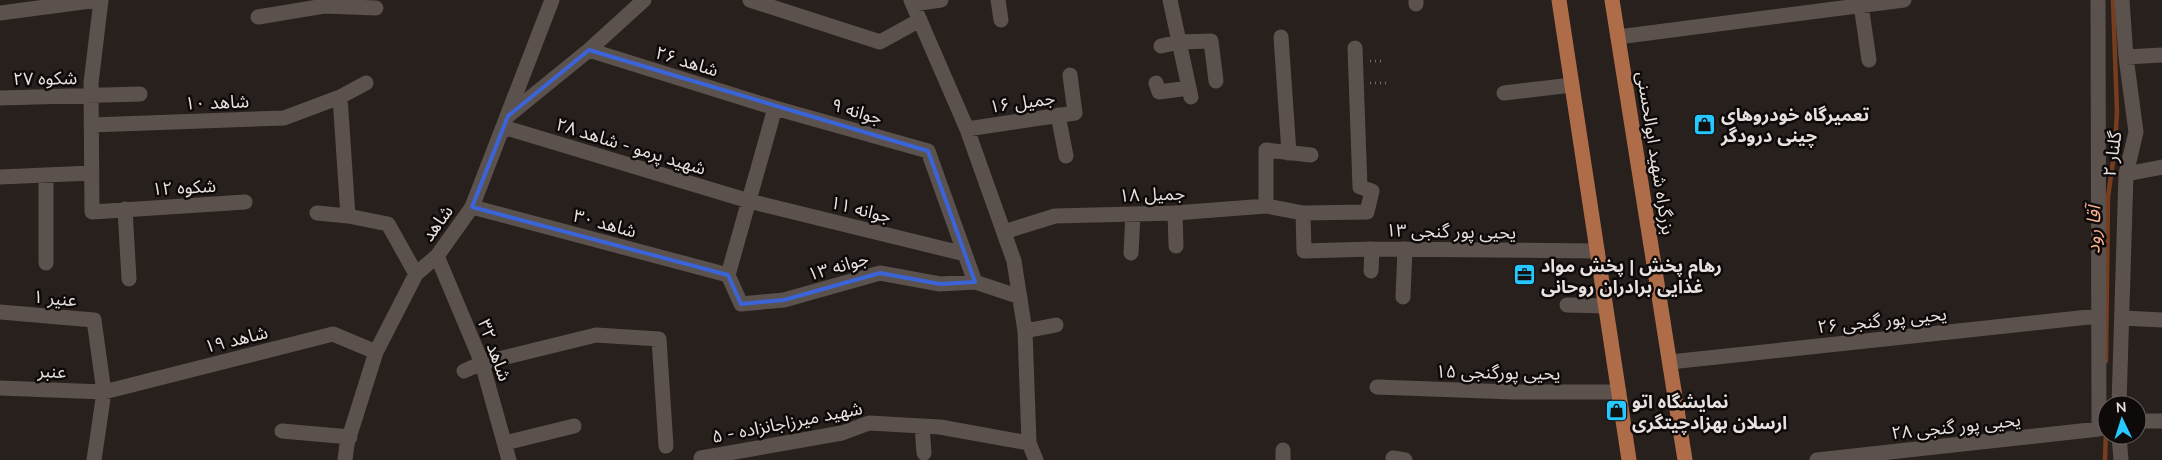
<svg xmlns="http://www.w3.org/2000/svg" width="2162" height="460" viewBox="0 0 2162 460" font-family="Mulish,'Noto Sans Arabic',sans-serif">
<rect width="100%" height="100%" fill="#28201c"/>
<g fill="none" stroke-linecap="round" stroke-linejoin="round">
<path stroke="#763d1e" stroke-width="4.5" d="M2106,361l2,-164 7,-50 2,-35 -4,-112
M2105,460l1,-31"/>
<path stroke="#766f6c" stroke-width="2.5" stroke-dasharray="1 4" stroke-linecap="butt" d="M1370,61h14
M1370,83h19"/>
<path stroke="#5b524d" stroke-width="15" d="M101,0l-10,83 1,129 153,-10
M750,0l130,42 40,-22
M911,0l56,129 47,132 11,70 4,112 7,17
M998,0l3,20
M1170,0l21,97
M913,4l28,-4
M1416,4v-4
M1861,5l8,55
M0,13l98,-13
M258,17l66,-11 52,2
M1281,37l8,116
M1618,37l286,-37
M1161,46l18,-4 32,-1 5,40
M589,50l186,58 153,43 47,131
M2126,57l36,-2
M1156,83l3,9 30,-4
M1504,93l68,-8
M340,97l8,119
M0,98l140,-4
M775,108l-47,167 13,29 43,-4 96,-27 60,11 35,-2 45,15
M509,115l80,-65 55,-50
M1058,115l8,41
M91,125l193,-7 56,-21 26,-14
M503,127l246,74 216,53
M967,129l108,-16 -5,-38
M2126,174l36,-7
M0,177l92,-4
M1266,206v-56l45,5
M472,207l256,68
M125,209l4,70
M317,213l31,3 40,8 28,50
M1175,213l1,33
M1303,213l1,38 68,-2 225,2
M1004,232l51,-16 120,-3 91,-7 37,7 64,-1 5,-21 -12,-4 -5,-139
M1131,253l2,-39
M437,256l45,107 27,97
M46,263v-87
M1371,271l1,-22
M1403,297l2,-48
M1567,305l38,1
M0,312l94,8 10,72 -10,68
M2123,318l39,2
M1025,331l31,-6
M1670,362l428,-46
M464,371l18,-8 114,-28 63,4 7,107
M1377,387l135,5h107
M0,388l104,4 229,-58 43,18
M2119,405l7,-231 10,-42 -10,-75 -4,-57
M2137,421h25
M922,426l2,27
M282,431l68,6
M2119,435l2,25
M505,443l69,-17
M701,458l141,-25 27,-10 71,4 89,16
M1393,458l12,2
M345,460l2,-16 29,-92 40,-78 21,-18 35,-49 80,-207
M1283,460v-10
M1817,460l282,-31 -1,-429"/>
<path stroke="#af6c48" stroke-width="15" d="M1559,0l70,460
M1612,0l73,460"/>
</g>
<path fill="none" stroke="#3b64d9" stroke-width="4" stroke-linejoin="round" d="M589,50l339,101 47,131 -35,2 -60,-11 -96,27 -43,4 -13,-29 -256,-68 36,-91z"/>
<defs>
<symbol id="shop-square" viewBox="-11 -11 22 22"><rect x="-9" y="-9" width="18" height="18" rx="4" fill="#27c8ff" stroke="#0e0a09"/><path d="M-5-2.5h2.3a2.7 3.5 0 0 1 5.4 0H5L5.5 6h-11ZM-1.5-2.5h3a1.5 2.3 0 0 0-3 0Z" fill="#111"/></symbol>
<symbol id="office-square" viewBox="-11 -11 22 22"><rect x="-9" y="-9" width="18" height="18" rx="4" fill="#27c8ff" stroke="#0e0a09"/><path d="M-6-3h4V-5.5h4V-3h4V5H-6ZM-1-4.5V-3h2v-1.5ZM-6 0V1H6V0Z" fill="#111"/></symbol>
</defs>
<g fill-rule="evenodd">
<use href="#shop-square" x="1692" y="112" width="25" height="25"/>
<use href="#office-square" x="1512" y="262" width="25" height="25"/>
<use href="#shop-square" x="1604" y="398" width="25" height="25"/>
</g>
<g text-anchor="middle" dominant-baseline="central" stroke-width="5" stroke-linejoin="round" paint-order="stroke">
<g font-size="18" fill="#e7e1df" stroke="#0e0a09">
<text transform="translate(687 61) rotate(17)">شاهد ۲۶</text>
<text transform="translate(45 78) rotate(-1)">شکوه ۲۷</text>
<text transform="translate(217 102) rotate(-2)">شاهد ۱۰</text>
<text transform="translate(1022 102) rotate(-8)">جمیل ۱۶</text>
<text transform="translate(857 111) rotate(16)">جوانه ۹</text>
<text transform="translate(631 146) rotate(17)">شهید پرمو - شاهد ۲۸</text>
<text transform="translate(1656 153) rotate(81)">بزرگراه شهید ابوالحسنی</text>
<text transform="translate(2112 154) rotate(-82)">گلنار ۲</text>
<text transform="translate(184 187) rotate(-3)">شکوه ۱۲</text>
<text transform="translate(1152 194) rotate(-2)">جمیل ۱۸</text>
<text transform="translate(861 209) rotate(14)">جوانه ۱۱</text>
<text transform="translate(437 223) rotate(-54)">شاهد</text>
<text transform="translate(605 223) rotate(15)">شاهد ۳۰</text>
<text transform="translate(1451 231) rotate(1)">یحیی پور گنجی ۱۳</text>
<text transform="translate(838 266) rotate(-16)">جوانه ۱۳</text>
<text transform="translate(55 298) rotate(5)">عنیر ۱</text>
<text transform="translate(1882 320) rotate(-6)">یحیی پور گنجی ۲۶</text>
<text transform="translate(236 339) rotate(-14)">شاهد ۱۹</text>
<text transform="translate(495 350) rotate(70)">شاهد ۳۲</text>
<text transform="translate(52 371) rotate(2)">عنبر</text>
<text transform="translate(1498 372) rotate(1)">یحیی پورگنجی ۱۵</text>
<text transform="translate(787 422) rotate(-11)">شهید میرزاجانزاده - ۵</text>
<text transform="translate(1956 426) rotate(-6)">یحیی پور گنجی ۲۸</text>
</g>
<g font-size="18" font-weight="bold" fill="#e7e1df" stroke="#0e0a09" text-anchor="start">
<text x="1721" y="114">تعمیرگاه خودروهای<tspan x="1721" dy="21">چینی درودگر</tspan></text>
<text x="1541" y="265">رهام پخش | پخش مواد<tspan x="1541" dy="21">غذایی برادران روحانی</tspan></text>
<text x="1632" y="401">نمایشگاه اتو<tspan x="1632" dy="21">ارسلان بهزادچیتگری</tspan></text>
</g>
<g font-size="19" font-style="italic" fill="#fbb390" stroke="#0e0a09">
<text transform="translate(2093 230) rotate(-89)">آقا رود</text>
</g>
</g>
<g transform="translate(2122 420) rotate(356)"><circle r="24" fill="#0e0a09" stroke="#65605f"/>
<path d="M0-4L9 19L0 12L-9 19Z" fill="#27c8ff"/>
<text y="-8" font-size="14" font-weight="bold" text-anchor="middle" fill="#e7e1df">N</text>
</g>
</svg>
